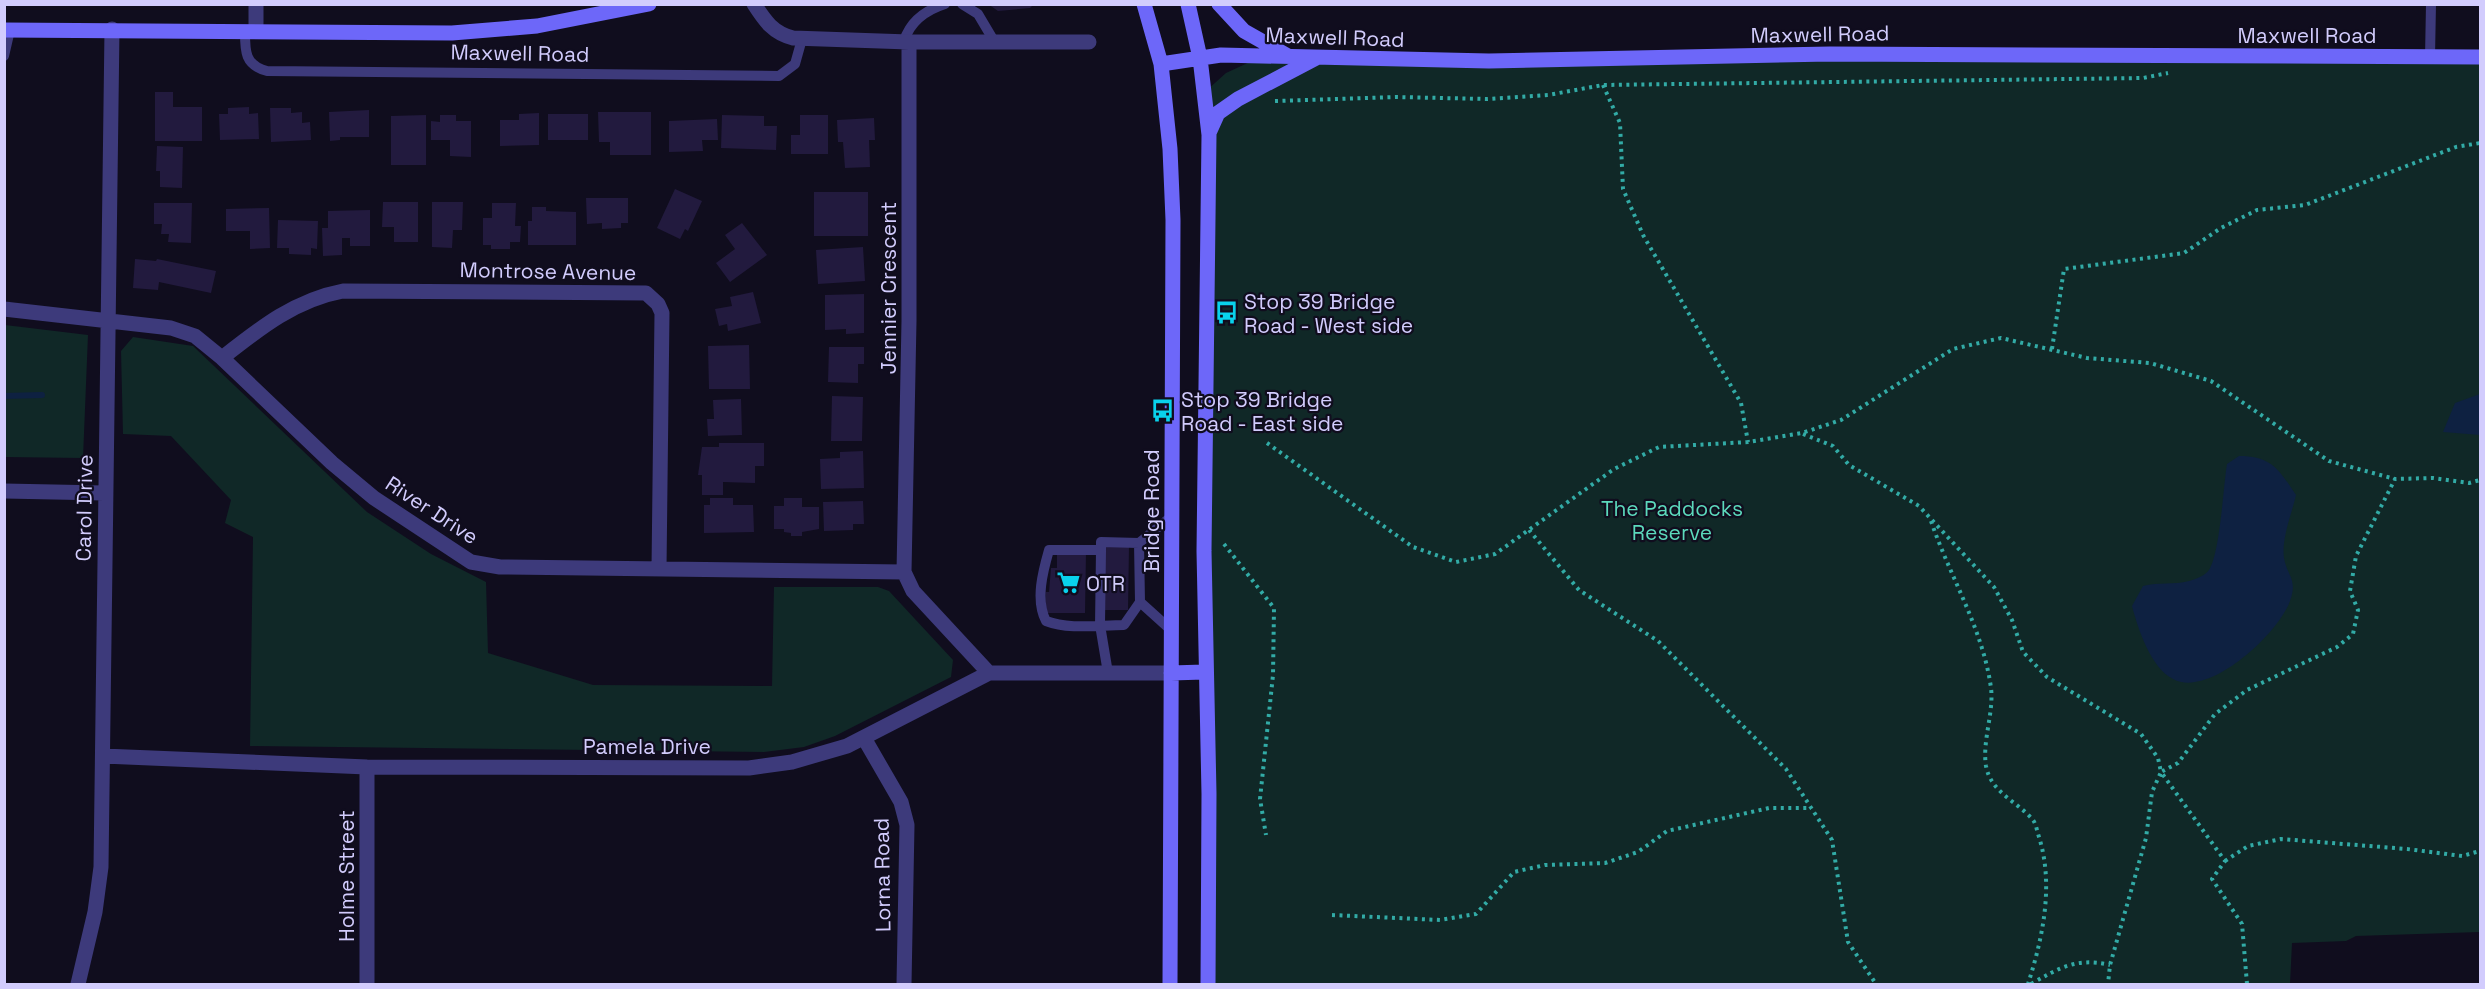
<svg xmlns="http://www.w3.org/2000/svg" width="2485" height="989" viewBox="0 0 2485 989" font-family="'Space Grotesk',sans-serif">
<rect width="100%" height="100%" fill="#100d1e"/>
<path fill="#102827" d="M2480,58v874l-124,4 -10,5 -54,2 -2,41h-1083l-1,-893 20,-18 26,-12z
M5,325l83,10 -5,123 -78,-1z
M133,337l60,9 174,166 64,42 55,28 2,71 105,32 179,1 2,-99h104l11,4 64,69 -2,17 -116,59 -31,11 -40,5 -514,-6 3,-209 -28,-14 6,-23 -60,-64 -48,-2 -2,-83z"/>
<path fill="#0e2141" d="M2480,394v41l-37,-3 12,-29z
M2239,456c33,0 40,14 57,39 -4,18 -15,44 -12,63 3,18 14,21 6,43 -11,32 -81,98 -117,78 -22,-11 -35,-50 -41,-73l11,-20c16,-4 31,-1 46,-5 7,-2 17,-6 20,-11 11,-17 14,-81 18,-106z"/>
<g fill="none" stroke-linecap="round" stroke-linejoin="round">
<path stroke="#0e2141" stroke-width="6" d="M4,396l38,-1"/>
</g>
<path fill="#221a3e" d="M988,4h46l-4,4 -32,3z
M155,92h18v15h29v34h-47z
M249,107v7l9,-1 1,26 -39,1 -1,-26h9v-6z
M270,108h21v5l11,-1v11l8,-1 1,18 -40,2z
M369,110v27h-29v3l-10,1 -1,-29z
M598,112h53v43h-41v-13h-11z
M539,113v32l-39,1v-26h19v-6z
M548,114h40v26h-40z
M426,115v50h-35v-49z
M440,115h16v6h15v36l-21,-1v-16h-19v-19l9,1z
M722,115l42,1v10h13l-1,24 -55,-2z
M800,115h28v39h-37v-19h9z
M874,118l1,22h-6l1,27 -25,1 -2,-26h-5l-1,-22z
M717,119l1,21h-16l1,11 -34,1v-31z
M157,146l26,1 -1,41 -22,-1v-16h-4z
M675,189l27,12 -14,30 -3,-2 -5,10 -23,-11z
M814,192h54v44h-54z
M586,198h42v25h-7v5l-19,1v-6l-15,1z
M383,202h35v40h-24v-15h-12z
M432,202h31l-1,28h-9l-1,18 -20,-1z
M154,203h38l-1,40 -23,-1 1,-8h-8l1,-10h-8z
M492,203h24l-1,23h6l-1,16h-10v7h-19v-4h-8v-27h9z
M532,207h14v4l30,1v33h-48v-24h4z
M269,208l1,40 -20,1v-18h-24v-22z
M370,210v36h-20v-8h-8v17l-19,1 -1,-28h6v-17z
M278,220l40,1 -1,28 -6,-1v7l-22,-1v-6h-12z
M742,223l25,32 -37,27 -14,-19 19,-14 -10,-14z
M863,247l2,34 -47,3 -2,-34z
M135,259l21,2 1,-2 59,12 -5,22 -52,-11 -1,8 -25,-2z
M753,292l8,31 -33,8 -1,-7 -8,2 -4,-17 17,-3 -2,-9z
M864,294v39l-18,1v-5l-21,1v-35z
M749,345l1,44h-41l-1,-43z
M829,347h35v17h-6v19l-30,-1z
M832,396l31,1 -1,44h-31z
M741,399l1,36 -34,1 -1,-17h7l-1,-19z
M719,443h45v23h-9v17l-32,-1v13h-21v-20h-4l4,-28h17z
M863,451l1,37 -43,1 -1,-30 20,-1v-6z
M710,498h23v7h20l1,27 -50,1v-28h6z
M784,498h18v9h17v22l-17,3v4h-11v-3l-7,-1v-3h-10v-23h10z
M863,501l1,23h-11v6l-29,1 -1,-29z
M1103,546h26l-1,64h-26z
M1057,552h29l-1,61h-39v-21h3l2,-24h6z"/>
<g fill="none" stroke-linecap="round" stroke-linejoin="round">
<path stroke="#32aba6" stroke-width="4" stroke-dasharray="3 4.5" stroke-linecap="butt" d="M1603,85l17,38 3,66 20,46 98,168 7,39
M1275,101l121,-4 91,2 61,-4 55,-10 540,-7 25,-5
M2052,349l12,-80 120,-16 37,-25 36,-18 48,-5 151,-58 24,-4
M1803,434l30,12 16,19 70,41 75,81 18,33 11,32 24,25 94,57 17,24 3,14 -9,20 -6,46 -36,127 -2,19
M1267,443l146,104 43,15 39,-8 119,-85 45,-22 89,-5 54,-9 39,-13 112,-71 48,-11 86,20 63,5 61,18 118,80 66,18
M1931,521c19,56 52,108 60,167 3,25 -9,53 -5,78 5,27 31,35 47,54 3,4 4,11 6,17 15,48 4,100 -11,147
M1529,530l50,60 79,51 128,128 46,71 16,102 28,42
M1224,544l50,64 -1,67 -13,124 6,36
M2225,861l23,-15 33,-7 126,10 55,7 18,-5
M1332,915l108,5 36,-6 38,-42 31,-7 60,-2 33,-11 29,-21 102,-23h42
M2031,984c28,-16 46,-27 79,-19
M2247,984l-5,-60 -30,-45 13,-18 -64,-89 17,-9 37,-49 32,-24 90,-43 16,-13 5,-24 -8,-19 6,-35 39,-77 38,-1 36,5 11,-3"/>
<path stroke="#3d3a7b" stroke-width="10" d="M962,4l16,10 16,27
M245,30c0,20 -1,35 22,41l512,5 16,-12 7,-25
M904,41c6,-19 22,-31 41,-37
M4,56l6,-26
M2430,57l1,-53
M1139,543l33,-27
M1101,550h-52c-6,21 -14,50 -3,71 23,9 53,4 78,4l16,-23 -1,-59 -38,-1v8l-1,75 8,48
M1140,602l31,28"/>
<path stroke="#3d3a7b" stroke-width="15" d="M754,4c11,17 19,29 39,34l116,4v279l-5,251 9,19 76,82
M256,30v-26
M909,42h180
M4,309l167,19 24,8 27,22 110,105 42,35 97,64 29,5 404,5
M222,358c38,-30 73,-58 121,-67l303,2 12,11 4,9 -3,256
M4,491l100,2
M864,738l37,64 6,23 -3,159
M103,756l264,11 382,1 43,-6 55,-16 142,-73h182
M367,767v217
M78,984l17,-72 6,-45 11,-838"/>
<path stroke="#6d67f9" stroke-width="15" d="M1144,4l17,60 9,85 3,71 -3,764
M1188,4l12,54 9,77 -5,416 5,243 -1,190
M1219,4l25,27 44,25
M4,30l448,3 85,-7 112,-22
M1161,64l60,-9 268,6 341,-7 650,3
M1209,133l9,-20 20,-14 78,-41
M1171,673l33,-1"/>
</g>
<defs>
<symbol id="bus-bare" viewBox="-9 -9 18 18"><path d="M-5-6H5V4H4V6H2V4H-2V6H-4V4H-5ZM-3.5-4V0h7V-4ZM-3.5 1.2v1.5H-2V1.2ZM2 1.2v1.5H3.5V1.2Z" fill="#09d2ec" stroke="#100d1e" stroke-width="2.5" paint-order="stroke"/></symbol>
<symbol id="supermarket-bare" viewBox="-9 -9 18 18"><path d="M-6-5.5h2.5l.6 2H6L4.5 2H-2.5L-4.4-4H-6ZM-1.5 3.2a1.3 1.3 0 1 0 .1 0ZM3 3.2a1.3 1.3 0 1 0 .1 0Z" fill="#09d2ec" stroke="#100d1e" stroke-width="2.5" paint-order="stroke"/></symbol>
</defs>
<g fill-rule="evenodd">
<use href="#bus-bare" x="1210" y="296" width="33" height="33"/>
<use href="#bus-bare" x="1146" y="394" width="33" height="33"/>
<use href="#supermarket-bare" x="1052" y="566" width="33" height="33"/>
</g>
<g text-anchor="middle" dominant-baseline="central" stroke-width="4.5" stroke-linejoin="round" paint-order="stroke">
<g font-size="21" fill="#d2ccfd" stroke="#100d1e">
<text transform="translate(1820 34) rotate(-1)">Maxwell Road</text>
<text x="2307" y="35">Maxwell Road</text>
<text transform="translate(1335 37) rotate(2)">Maxwell Road</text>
<text transform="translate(520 53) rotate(1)">Maxwell Road</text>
<text transform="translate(548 271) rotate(1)">Montrose Avenue</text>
<text transform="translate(888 288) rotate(-90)">Jennier Crescent</text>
<text transform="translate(84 508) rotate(-89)">Carol Drive</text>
<text transform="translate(432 510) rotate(33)">River Drive</text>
<text transform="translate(1151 511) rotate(-90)">Bridge Road</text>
<text x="647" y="746">Pamela Drive</text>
<text transform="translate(882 875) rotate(-91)">Lorna Road</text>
<text transform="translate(346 876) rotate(-90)">Holme Street</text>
</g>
<g font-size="21" fill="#d2ccfd" stroke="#100d1e" text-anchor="start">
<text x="1244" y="301">Stop 39 Bridge<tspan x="1244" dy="24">Road - West side</tspan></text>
<text x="1181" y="399">Stop 39 Bridge<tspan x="1181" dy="24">Road - East side</tspan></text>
<text x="1086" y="583">OTR</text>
</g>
<g font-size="21" fill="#5cd9bc" stroke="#100d1e">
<text x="1672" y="508">The Paddocks<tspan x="1672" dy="24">Reserve</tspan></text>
</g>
</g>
<rect width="2485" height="989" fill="none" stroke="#d2ccfd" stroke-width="12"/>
</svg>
